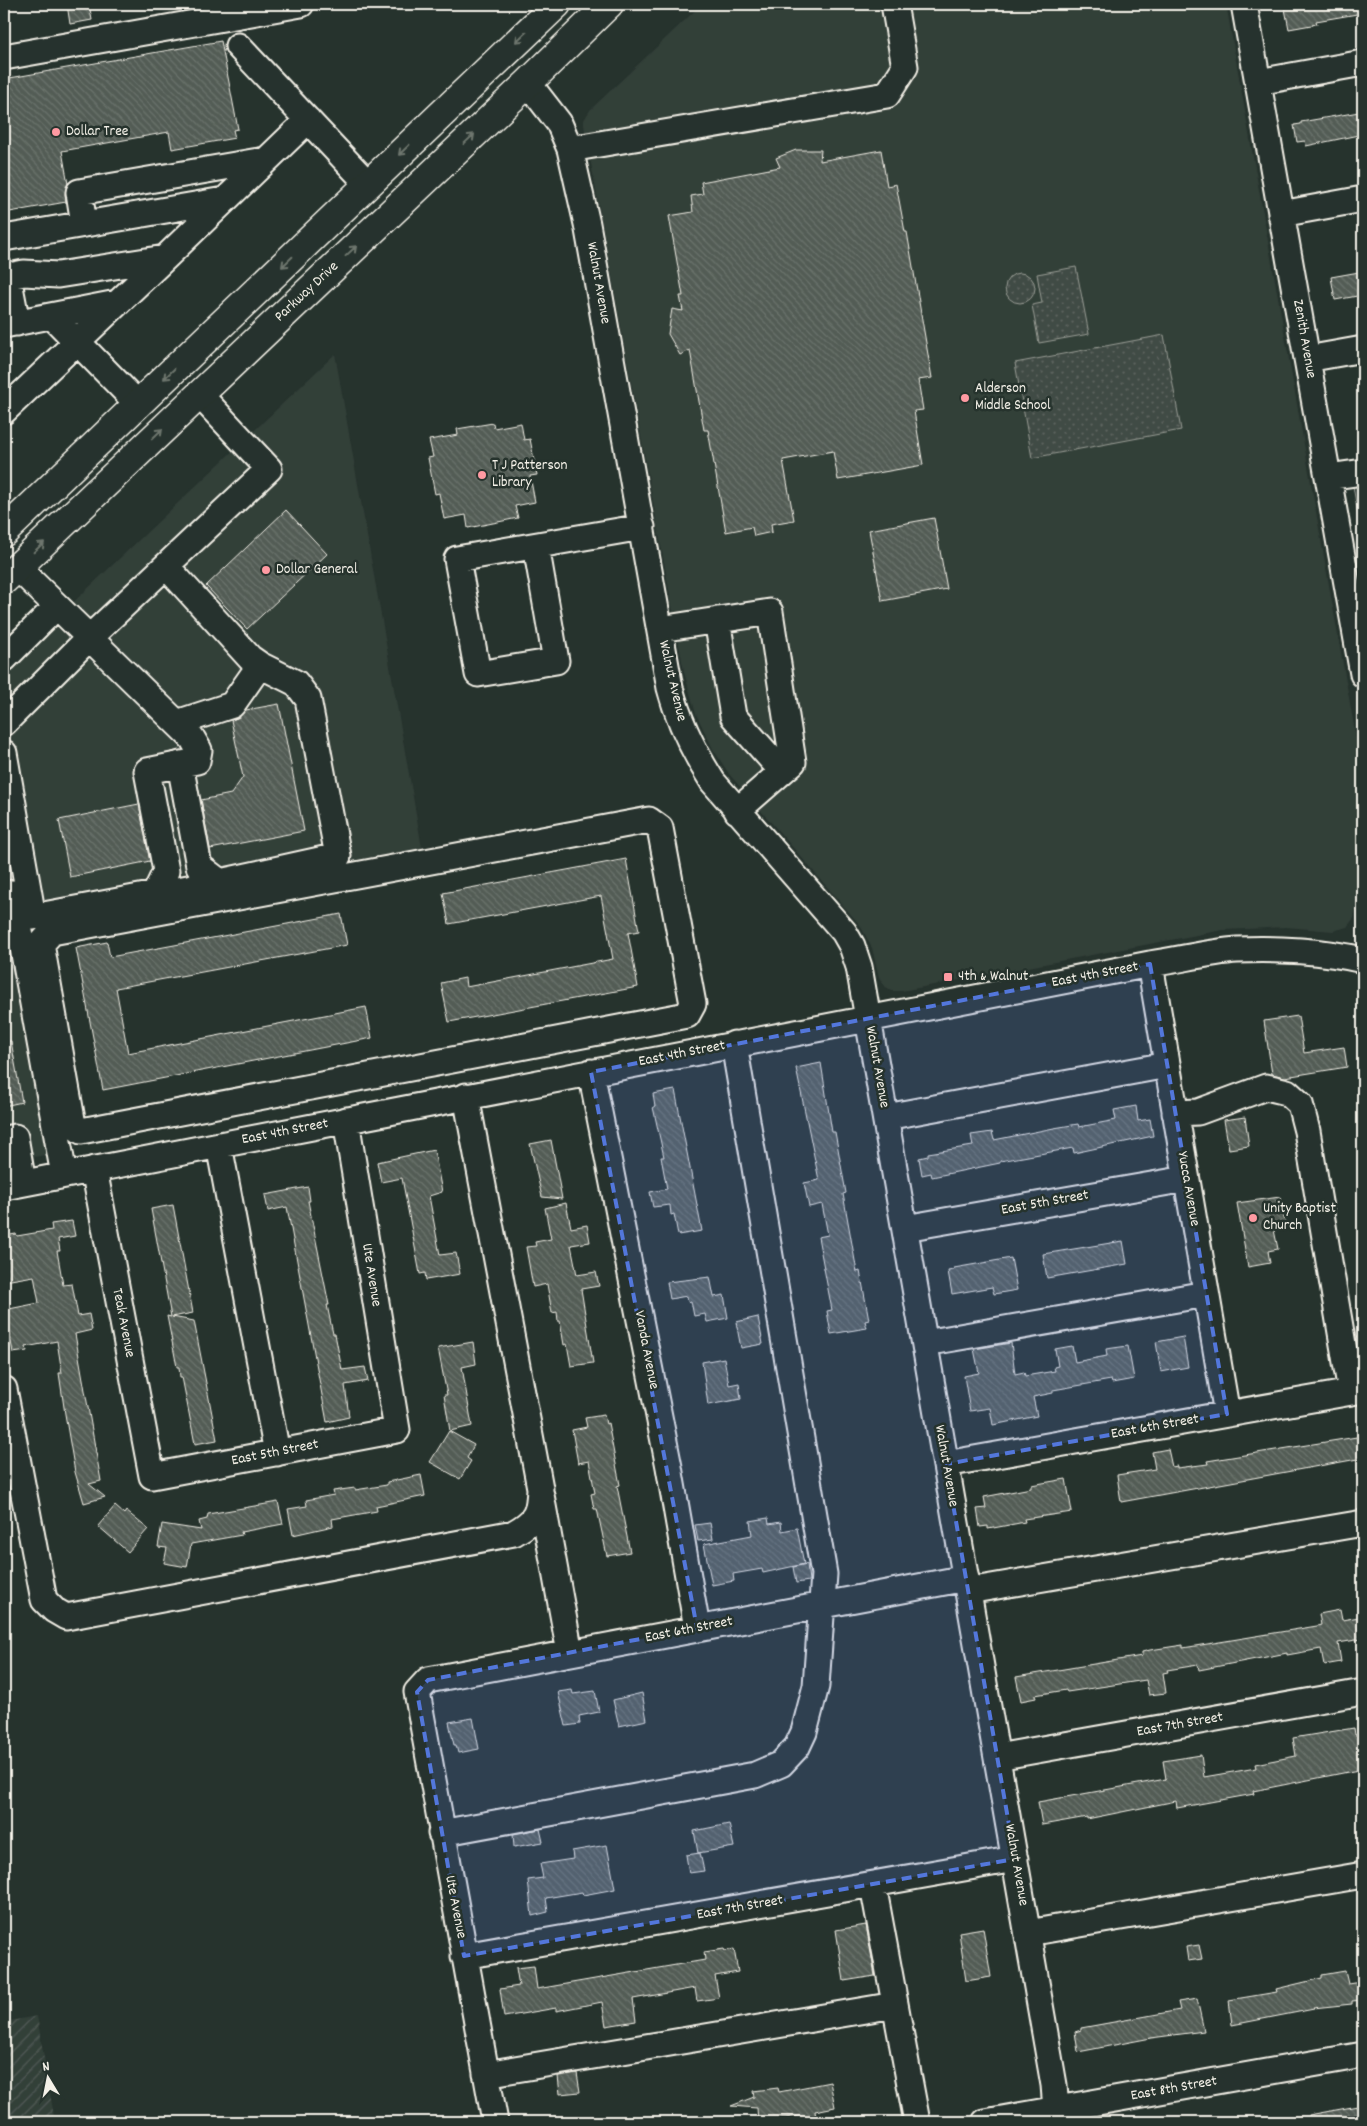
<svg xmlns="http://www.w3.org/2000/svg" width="1367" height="2126" viewBox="0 0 1367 2126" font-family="Dekko,sans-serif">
<defs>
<pattern id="industrial-furrows" width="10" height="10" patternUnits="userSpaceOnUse" patternTransform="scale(1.25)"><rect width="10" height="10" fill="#333f39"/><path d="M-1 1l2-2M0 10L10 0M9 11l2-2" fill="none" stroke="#515b56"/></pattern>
<pattern id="park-dots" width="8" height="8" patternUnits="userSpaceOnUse" patternTransform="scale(1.25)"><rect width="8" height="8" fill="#414b45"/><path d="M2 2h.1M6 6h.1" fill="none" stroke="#5d6560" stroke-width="1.8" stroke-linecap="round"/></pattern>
<pattern id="building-back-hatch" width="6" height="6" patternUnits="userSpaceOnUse" patternTransform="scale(1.25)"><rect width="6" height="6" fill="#525c55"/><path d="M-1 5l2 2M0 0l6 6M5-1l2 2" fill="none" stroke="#6c746d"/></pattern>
</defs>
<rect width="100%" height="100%" fill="#26332d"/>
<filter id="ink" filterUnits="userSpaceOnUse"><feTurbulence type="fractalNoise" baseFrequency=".02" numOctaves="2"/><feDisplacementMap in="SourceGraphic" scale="10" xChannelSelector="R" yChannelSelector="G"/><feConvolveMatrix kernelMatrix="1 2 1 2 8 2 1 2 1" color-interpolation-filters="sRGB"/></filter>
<g filter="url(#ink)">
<path fill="#333f39" d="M702,4h524l134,756 3,29v68l-9,61 -7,9 -14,4 -47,-4 -63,3 -321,61h-9l-9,-5 -5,-9 -7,-29 -12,-23 -131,-151 -16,-25 -17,-35 -12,-42 -100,-547v-5l6,-10z
M335,354l87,494 -397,79 -21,-114v-145z
M4,868l50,279 -2,7 -48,8z"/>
<path fill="url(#industrial-furrows)" d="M37,2016l18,106h-51v-100z"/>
<path fill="#414b45" stroke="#9a9e96" d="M1363,484v60l-10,-58z"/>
<path fill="url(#park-dots)" stroke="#9a9e96" d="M1076,267l13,67 -50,9 -7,-38 10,-2 -5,-29z
M1005 288a15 15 0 1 1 30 0a15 15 0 1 1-30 0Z
M1164,335l17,95 -149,28 -17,-95z"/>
<path fill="url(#building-back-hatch)" stroke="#f4f1e8" d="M67,4h22l3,16 -22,4z
M1284,4h79v9l-47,8 1,3 -28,5z
M221,41l17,88 -5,1 2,8 -63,11 -3,-17 -107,19 6,33 -3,10 1,8 -62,11v-134z
M1359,112v3l4,-1v20l-57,12 -1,-5 -8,1 -3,-17 7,-1v-2z
M796,150h25l-1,11 61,-11 6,36 9,-2 9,48h2l25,146 -14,2 5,30 -9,1 9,54 -85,15 -5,-29 -50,9 11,60 -23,4 1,8 -18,4 -2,-9 -26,5 -18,-102h-4l-14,-80 -10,5 -12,-21 4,-25 11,2 -3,-15h3l-14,-80 24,-4 -2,-16 12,-2 -2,-12 79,-15 -4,-9z
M1359,272l4,23 -28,5 -4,-23z
M493,423l1,5 27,-5 3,17 6,-1 7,36 -7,1 5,26 -20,4 3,12 -50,10 -2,-13 -22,4 -5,-26 -4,1 -7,-36 5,-1 -4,-17 29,-5 -1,-6z
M286,510l41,44 -80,75 -41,-43z
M934,518l13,71 -65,12 -13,-71z
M279,704l25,127 -94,18 -9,-49 30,-6 12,-17 -12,-57 6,-2 9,-8z
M139,804l11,57 -80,16 -11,-57z
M626,859l13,72 -11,2 10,54 -189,35 -8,-39 24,-5 1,9 147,-28 -12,-63 -152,28 -6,-31z
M341,914l6,31 -231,43 12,65 238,-46 6,31 -269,52 -27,-142 31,-6 3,15z
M1298,1016l6,37 40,-6 3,20 -62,10 -13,-3 -8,-53z
M4,1041h7l11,61 -18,4z
M821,1063l11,69h3l11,61 -3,1 14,78 3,-1 9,49 -4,1 2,7 -36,6 -4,-23 5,-1 -14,-73 10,-2 -6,-31 -13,3 -5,-24 15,-3 -23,-112z
M675,1090l27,141 -24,4 -4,-21 -3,1 -1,-10 -17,2 -3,-15 17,-3 -6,-32h3l-11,-50h2l-2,-13z
M1136,1106l2,15 12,-2 3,17 -79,17 -1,-5 -73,13v2l-68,14 -1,-4 -9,2 -3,-17 9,-2v-3l45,-7 -2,-11 21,-3 2,8 60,-12 24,-4 1,3 37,-7 -2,-10z
M1245,1117l4,29 -20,3 -5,-29z
M551,1140l11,59 -20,-2 -12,-53z
M434,1150l8,42 -13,4 11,59 16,-2 4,21 -34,6 -1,-7 -5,1 -18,-96 -21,4 -4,-20z
M308,1187l2,14h-2l21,104h-2l6,29h2l7,36 23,-3 3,14 -23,4 4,32 -22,5 -40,-215 -19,4 -3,-16z
M1280,1197l6,31 -12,2 4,19 -10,2 2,12 -22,4 -11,-64z
M566,1203l5,25 16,-3 3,17 -19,3 6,30 19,-3 3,14 -18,3 12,74 -22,3 -4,-22 -3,1 -4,-24h-2l-1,-9 -5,1 -5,-29 -14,3 -7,-40 10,-1 -1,-4 16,-3 -6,-31z
M173,1205l20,108 -21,4 22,4 23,119 -22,4 -13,-67h-2l-1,-10h-2l-10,-51 4,1 -20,-108z
M72,1221l3,15 -17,3 2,12h-3l6,34 9,-1 6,32 11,-2 3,16 -17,4 26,147 -12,3 16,13 -21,6 -9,-31 -10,-58 -6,-41h3l-5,-32 -31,6 1,4 -14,2 -5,-29h-3l-1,-7v-7l35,-7 -5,-27 -29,5 -1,-45 12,-2 1,2 35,-6 -1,-6z
M1123,1241l4,23 -80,14 -4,-24z
M1011,1258l6,32 -23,4 -2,-7 -40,7 -4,-23 6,-1v-2z
M710,1277l4,20 10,-2 4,23 -21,4 -2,-8 -11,2 -3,-15 -3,1 -1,-6 -17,3 -3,-17z
M758,1317l5,27 -22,4 -5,-26z
M1183,1337l5,30 -27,5 -5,-30z
M473,1342l3,22 -14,3 10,59 -22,5 -6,-36h3l-9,-47z
M1011,1343l4,31 9,-2 1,4 30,-5 -1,-4 4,-1 -3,-17 17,-3 3,16 32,-6 -1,-7 22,-3 6,33 -22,4 -1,-3 -58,10v3l-20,4 4,19 -44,9 -3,-17 -20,3 -6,-35 15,-3 -5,-24z
M724,1358l5,27 10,-2 2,16 -33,6 -6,-43z
M604,1415l2,9 2,-1 12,62 -3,1 13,66 -23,4 -10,-47h-3l-3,-15 4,-1 -6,-32 -11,2 -6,-33 15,-3 -2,-9z
M449,1431l25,14 -7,13 4,3 -11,18 -30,-17z
M1363,1436v22l-242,44 -4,-27 38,-6 -3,-17 16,-3 4,18 5,-1v2l31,-4 -1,-3z
M421,1475l4,21 -49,10 1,5 -45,8 1,7 -40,9 -5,-26 19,-3 -1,-6 28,-5 -1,-4 22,-3v2l32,-5v-3z
M1066,1479l6,33 -48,7 1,3 -37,7v-3l-8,1 -3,-18 9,-1 -2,-11 47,-9v-3z
M278,1502l5,22 -42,8 1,3 -51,9 -4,23 -23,-4 3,-15 -9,-1 4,-23 39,6 -2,-9 8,-2 1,-5z
M115,1506l9,8 2,-3 22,18 -20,23 -30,-26z
M768,1518l1,6 12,-2 1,9 15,-3 7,36 -41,9 -1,-4 -29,5 1,7 -22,4 -8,-41 48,-9 -2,-14z
M710,1523l3,16 -15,2 -3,-16z
M807,1564l2,17 -13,2 -3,-16z
M1340,1610l2,10 17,-3 3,22 -24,4 3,19 -17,3 -3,-16 -34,6v-2l-88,17 -1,-5 -31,5 1,2 -5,1 3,20 -17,2 -3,-15 -79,12 -1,-2 -31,5 1,3 -15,3 -5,-24 126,-21v-4l8,-2 33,-5v3l134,-22 4,-1 -2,-11z
M572,1690l1,4 22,-3 4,21 -20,4 1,8 -14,2 -8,-34z
M642,1693l5,27 -28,6 -6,-26z
M473,1718l6,31 -21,4 -2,-8h-2l-5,-23z
M1354,1728l1,7 8,-1v35l-110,22 1,3 -77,14 -1,-7 -89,18v-2l-45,8 -4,-23 128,-23 -3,-18 38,-6 3,22 52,-9 -1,-4 41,-8 -3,-18z
M729,1824l5,23 -36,6 -4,-22z
M540,1829l3,13 -29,5 -1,-13z
M607,1845l8,44 -32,6 -1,-3 -36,6 2,14 -16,4 -4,-36 15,-2 -3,-14 33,-5 -1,-8z
M700,1853l4,18 -15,2 -3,-18z
M866,1925l9,51 -31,5 -8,-51z
M983,1928l8,49 -25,4 -7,-49z
M1199,1945l3,14 -14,2 -2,-14z
M724,1949l1,2 9,-2 4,23 -23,4 4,22 -22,3 -2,-13 -62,11 3,22 -30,5 -4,-24 -46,9v-3l-52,9 -4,-28 19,-3 -3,-18 18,-2 3,23 168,-29 -1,-8z
M1345,1971l3,13 12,-2 2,18 -10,1v3l-39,4 1,1 -82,16 -3,-25 48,-8 -1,-3 46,-11v-3z
M1197,1999l7,32 -53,7 -73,14 -3,-20 6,-2v-2l99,-18 -2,-8z
M577,2073l3,19 -20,2 -2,-18z
M830,2082l5,25 -20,4 1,8 -14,3 -1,-6 -43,5 -1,-13 -26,-2 23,-9 -1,-6 25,-3 1,4z
M1363,2105v17h-53l-1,-7z"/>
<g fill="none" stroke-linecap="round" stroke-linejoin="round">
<defs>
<path id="minor" d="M1244,4l119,670
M238,46l130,138
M4,57l297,-53
M1258,82l105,-19
M528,83l31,40 11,26 17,75 83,464c9,35 24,64 43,94l131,150 8,14 7,21 195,1118 3,37
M570,149l317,-54 18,-28 -11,-63
M1281,214l82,-15
M84,224l-5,-32 186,-32
M4,238l220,-38
M4,272l4,4 9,47
M4,277l20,-4 34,2 107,-17
M52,316l86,88
M4,325l113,-22
M1307,359l56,-10
M4,411l161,-153 143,-138
M1328,477l35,-5
M536,546l20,115 -78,13 -21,-115 185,-32
M17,567l175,171 7,12 -2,11 -50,10 19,100 -11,23
M717,620l16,96 49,55
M660,629l110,-17 23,150 -56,49
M4,659l53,-53
M4,723l85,-85 180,-169 -70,-75
M177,723l55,-18 28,-40
M4,753l29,164 187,-35 118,-26 -30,-157 -12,-16 -36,-18 -10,-7 -84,-92
M180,764l19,102 21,16
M649,820l11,8 33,176 -6,11 -606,116 -8,-6 -32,-181 11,-12z
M13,893l51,282
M1150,964l77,450
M591,1072l78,395 28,161
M1175,1113l23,-1 68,-25 21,5 13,12 7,27 44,261
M886,1117l281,-52
M4,1139l11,-2 8,46
M219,1145l58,308
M94,1169l58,307 245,-46 -51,-310
M4,1187l1146,-223c29,-4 59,-12 87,-14 39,-2 88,1 126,10
M905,1228l281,-49
M925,1343l281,-49
M4,1389l40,211 10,10 12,7 448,-84c23,-13 25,-20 26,-45l-74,-392
M946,1464l417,-74
M541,1495l29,158
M968,1591l395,-68
M997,1757l366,-65
M441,1833l314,-58 26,-11 16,-17 7,-15 12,-46 8,-112 -90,-530
M873,1885l44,237
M1028,1933l335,-58
M464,1956l551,-97
M486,2074l409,-69
M495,2122l-78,-430 11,-12 538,-102
M985,2122l378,-67"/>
<path id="highway" d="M4,532l553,-528
M4,580l524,-497 81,-79"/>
</defs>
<use href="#minor" stroke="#f4f1e8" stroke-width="29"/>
<use href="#highway" stroke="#f4f1e8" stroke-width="31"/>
<use href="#minor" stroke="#26332d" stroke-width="25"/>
<use href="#highway" stroke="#26332d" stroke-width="28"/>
</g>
<defs><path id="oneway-shaft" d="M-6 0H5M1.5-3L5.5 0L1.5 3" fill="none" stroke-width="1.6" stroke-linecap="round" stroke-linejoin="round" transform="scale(1.25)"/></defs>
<g stroke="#6e766e">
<use href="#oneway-shaft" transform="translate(521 37) rotate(136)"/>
<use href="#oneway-shaft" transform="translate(469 139) rotate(-43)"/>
<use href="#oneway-shaft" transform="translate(404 150) rotate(136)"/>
<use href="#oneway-shaft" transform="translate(351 251) rotate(-43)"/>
<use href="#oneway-shaft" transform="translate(287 262) rotate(136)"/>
<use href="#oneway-shaft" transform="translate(169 374) rotate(136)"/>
<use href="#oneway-shaft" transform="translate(157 434) rotate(-44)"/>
<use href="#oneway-shaft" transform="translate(39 547) rotate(-44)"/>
</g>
</g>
<path fill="#5377dc" fill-opacity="0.2" stroke="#5377dc" stroke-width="4" stroke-dasharray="10 6" stroke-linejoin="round" d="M1150,964l77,450 -281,50 69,395 -551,97 -47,-264 11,-12 269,-52 -106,-556z"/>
<g fill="#ff9aa2" stroke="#26332d" stroke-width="2">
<circle cx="56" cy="132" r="5"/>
<circle cx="965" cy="398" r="5"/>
<circle cx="482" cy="475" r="5"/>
<circle cx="266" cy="570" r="5"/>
<rect x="943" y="972" width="10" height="10" rx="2.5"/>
<circle cx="1253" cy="1218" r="5"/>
</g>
<g text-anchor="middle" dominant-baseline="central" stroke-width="5" stroke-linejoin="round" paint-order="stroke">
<g font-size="15" fill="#f4f1e8" stroke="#26332d" text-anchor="start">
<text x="66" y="132">Dollar Tree</text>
<text x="975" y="389">Alderson<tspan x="975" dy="17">Middle School</tspan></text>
<text x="492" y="466">T J Patterson<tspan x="492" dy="17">Library</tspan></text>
<text x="276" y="570">Dollar General</text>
<text x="958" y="977">4th &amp; Walnut</text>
<text x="1263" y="1209">Unity Baptist<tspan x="1263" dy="17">Church</tspan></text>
</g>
<g font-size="15" fill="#f4f1e8" stroke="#26332d">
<text transform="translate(598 283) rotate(80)">Walnut Avenue</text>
<text transform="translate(307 292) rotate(-43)">Parkway Drive</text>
<text transform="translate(1304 339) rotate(80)">Zenith Avenue</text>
<text transform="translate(672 681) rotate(77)">Walnut Avenue</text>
<text transform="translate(1095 975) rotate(-11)">East 4th Street</text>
<text transform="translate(682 1054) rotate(-11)">East 4th Street</text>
<text transform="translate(877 1067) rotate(80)">Walnut Avenue</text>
<text transform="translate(285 1132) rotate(-11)">East 4th Street</text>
<text transform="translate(1188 1189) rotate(80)">Yucca Avenue</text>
<text transform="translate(1045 1203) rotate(-10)">East 5th Street</text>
<text transform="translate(371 1275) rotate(81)">Ute Avenue</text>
<text transform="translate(123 1323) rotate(79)">Teak Avenue</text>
<text transform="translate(646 1350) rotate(79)">Vanda Avenue</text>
<text transform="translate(1155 1427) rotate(-10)">East 6th Street</text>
<text transform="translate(275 1453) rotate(-11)">East 5th Street</text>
<text transform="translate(946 1466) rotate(80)">Walnut Avenue</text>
<text transform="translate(689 1630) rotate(-11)">East 6th Street</text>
<text transform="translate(1180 1725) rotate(-10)">East 7th Street</text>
<text transform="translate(1016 1865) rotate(80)">Walnut Avenue</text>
<text transform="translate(455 1907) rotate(79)">Ute Avenue</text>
<text transform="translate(740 1908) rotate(-10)">East 7th Street</text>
<text transform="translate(1174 2089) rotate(-10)">East 8th Street</text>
</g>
</g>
<rect width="1367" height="2126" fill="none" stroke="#26332d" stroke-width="20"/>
<rect x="10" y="10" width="1347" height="2106" fill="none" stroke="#f4f1e8" stroke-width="2" filter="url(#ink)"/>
<g transform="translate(48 2078) rotate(350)" stroke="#26332d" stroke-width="4" paint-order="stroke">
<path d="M0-4L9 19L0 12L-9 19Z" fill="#f4f1e8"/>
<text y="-8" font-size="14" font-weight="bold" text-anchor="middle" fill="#f4f1e8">N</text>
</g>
</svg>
